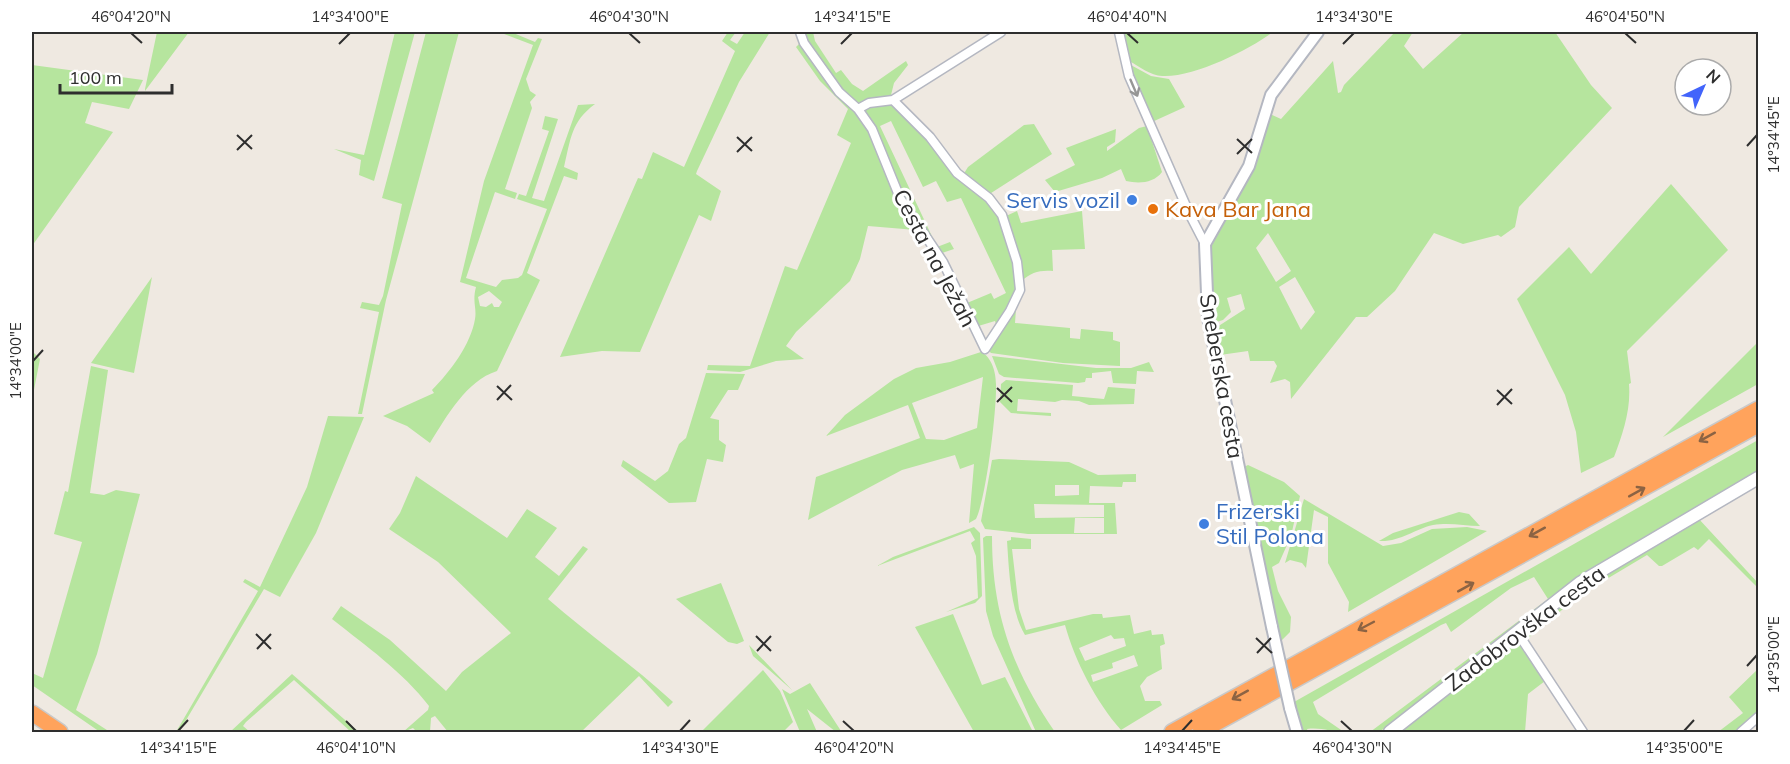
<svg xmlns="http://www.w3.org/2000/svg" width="1790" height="764" viewBox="0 0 1790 764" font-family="Mulish,sans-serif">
<rect width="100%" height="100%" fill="#efe9e1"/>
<path fill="#b6e59e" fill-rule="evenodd" d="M157,32h32l-44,59v-2z
M395,32h20l-41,149 -15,-6 2,-15 -27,-11 30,6z
M426,32h33l-73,268 -24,114h-4l21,-102 -19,-4 2,-6 17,3 4,-9 19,-92 -20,-6z
M499,32h12l24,10 3,-4 4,1 -16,40 4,12 6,4 -6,7 2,6 -27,81 12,4 -2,6 -20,-7 -29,86 30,9 6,-7 16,-2 4,-3 25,-66 -30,-10 2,-5 7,2 23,-65 -7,-2 3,-13 13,3 -26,79 12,3 34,-96 17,-1c-24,18 -24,34 -31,63l14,6 -1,7 -13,-4 -37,97 13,7 -43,91c-31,10 -50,45 -67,72l-23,-17 -24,-10 51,-23 -2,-3c18,-18 39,-46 43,-71 2,-11 -3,-17 1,-32l-16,-5 24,-101 49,-136zM489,291l13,11 -3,5h-5l-2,-4 -6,4 -6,-1 -2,-9z
M728,32h8l-6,8 7,4 8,-12h25l-31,50 -42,89 -1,3 25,17 -10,30 -12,-6 -59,137 -38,-1 -42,6 78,-179 4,1 11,-27 31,15 51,-116 -13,-10z
M802,32h11l2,9 21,32 5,-3 11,14 11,7 43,-30 2,4 -14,18 -3,12 -33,9 -23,-19z
M1124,32h149c-24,18 -80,46 -111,44 -11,0 -23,-10 -33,-15z
M1395,32h18l-9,14 19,23 41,-37h91l36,53 21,23 -93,99 -4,20 -14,10 -3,-2 -35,9 -29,-11 -39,58 -28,26h-11l-65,82 -1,-17 -5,-3 -15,4 7,-17 -3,-5h-24l-2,-10 -28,4 -5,-21 2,-7 28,-18 -4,-15 -14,4 4,14 -8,8 -10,3 -4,-62 2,-14 18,-33 41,-100 11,5 52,-58 5,32 3,-1 3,-7zM1268,233l23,38 -15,11 -20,-34zM1295,277l20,35 -14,18 -22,-43z
M799,44l23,33 31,31 20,27 26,65 17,30 -48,-4 -8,33 -10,22 -54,51 -10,14 18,13 -28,2 -36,11 -33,-2 1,-5 42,1 35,-100 12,4 54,-127 -14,-8 11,-26 -28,-28 -24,-34z
M1129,64l22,12 18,3 16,28 -33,15z
M32,65l111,15 -14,29 -37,-7 -7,21 28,9 -81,114z
M887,103l12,7 99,99 18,55 2,21 -10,24 -12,15 -1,-3 -20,6 -8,-24 24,-10 3,6 12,-6 -45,-95 -14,4 -11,-21 -13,6 -32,-66 -11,5 57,121 13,-5 4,7 -12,4 -1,5 -26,-36 -51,-112 9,-5z
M1034,124l18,30 -64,41 -25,-20 5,-8 56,-42z
M1147,126l15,46c-8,11 -23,12 -36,9l-5,-12 -19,9 -47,14 -10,-12 30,-15 -9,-17 50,-19 -1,13 -8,5v4l32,-23z
M1671,184l57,66 -101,101 4,32 -2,1c2,26 -6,49 -15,73l-33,16 -5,-41 -11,-37 -48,-96 52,-52 22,27z
M1017,211l4,12 61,-12 3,38 -33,1 1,21c-13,-1 -22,1 -31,10l-16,-65z
M152,277l-18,96 -43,-10z
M1016,309l-1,14 55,5v10l10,1 1,-10 32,3v8l7,2v24l-57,-3 -72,-10 -2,-2z
M1758,342v42l-95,53z
M32,351l8,8 -8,41z
M981,352c11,5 15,21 15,32 1,25 -10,115 -20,135l-7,4 5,-59 -14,5 -5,-14 -53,15 -94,50 8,-43 104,-39 -12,-33 -82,31 19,-21 49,-36 22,-11 34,-6zM983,377l-6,51 -33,12 -18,-1 -14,-36z
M992,356l104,12h35l18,-6 5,10 -17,-1 -1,13 -23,-1 -2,-12 -19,2v5h-6l-1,4 -7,1 -74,-6 -5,-3z
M91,366l17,4 -18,123 14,2 12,-5 24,4 -43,160 -21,56 34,22h-10l-68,-47v-12l11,5 39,-136 -28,-8 11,-43 3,1z
M706,373l39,1 -7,16h-10l-18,28 9,2v20l7,5 -3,17 -16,-3 -11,43 -27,1 -48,-37 2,-6 32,21 13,-10 11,-27 7,-6z
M1006,380l67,5 -1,11 32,3 4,-12 27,2 -1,15 -45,1 -10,-4 -17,-1 -7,2 -37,-3 -1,12 34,2v3l-40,-3 -11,-11 1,-18z
M328,416l36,1 -48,116 -36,64 -16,-8 -85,143h-3l82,-141 -15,-9 2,-3 15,8 47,-100z
M1758,440v33l-183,107 -186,146 -11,6h-8l178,-133 -14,-22 -23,11 -60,44 -5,-9 -5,2 -128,77 5,12 26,18c-13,0 -23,-5 -37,-3l1,3h-4l-10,-30z
M999,459l70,3 29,13 38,-1v8h-13l-1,5 -32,-1 -1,17h26l2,31h-89l-43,-5 -4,-8 11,-61zM1055,485h24v10l-24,1zM1034,504l70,1v12l-69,1zM1075,518h29v15h-30z
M1248,465l36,17 16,14 -9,40 -12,27 -7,4 6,24 13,26 -1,15 -10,10 -36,-175z
M416,476l91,62 20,-29 30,19 -22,29 24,19 24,-30 5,3 -40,50c41,36 85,66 125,103l-5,5 -29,-31 -58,56h-133l-13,-16 -4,2 -1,14h-13l-4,-4 -10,4 25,-22 1,-4c-26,-34 -63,-60 -97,-87l9,-13 49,34 56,51 16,-19 49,-39 -73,-71 -49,-33 11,-16z
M1304,499l79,47 18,-3 31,-14 35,-2 20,4 -139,81 1,-10 -21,-39v-46l-14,-7 -8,58 -4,-5 -12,-3 -5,3z
M1459,512l10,2 11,12c-16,0 -30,-4 -47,-1 -19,4 -32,17 -54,16l14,-8z
M1698,518l60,65v5l-49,-49 -11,11 -4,-3 -32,19h-3l-12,-11 -67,40 -53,44 1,-9 51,-41z
M974,527l6,6 2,63 -7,7 -29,9 32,-14 -2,-42 -5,-13 4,-3 -5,-9 -93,35 16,-9z
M986,536h6c0,77 20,133 63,196h-19l-43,-96 -7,-25 -3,-73z
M1011,537l20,2v10h-19l7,60 7,21 67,-16h9l1,4 27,-3 4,19 17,-4 1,5 11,-1 2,10 -5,2 2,23 -15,8 -7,9 5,15h15l2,4 -41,25c-25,-28 -46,-69 -56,-105l-40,10c-15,-25 -16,-66 -18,-94l4,-1zM1111,635l3,4 10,-1 2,8 -41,15 -6,-13zM1134,655l4,11 -45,16 -2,-7 22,-7 -1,-5z
M721,583l23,58 -7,3 -9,-2 -52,-43z
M953,614l29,71 23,-8 28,55h-59l-59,-105z
M1515,640l4,1 26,40 -17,13 -3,38h-126z
M749,645l43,45 -39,-34z
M1758,669v45l-20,18h-20l25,-19 -14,-16z
M763,670l17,21 13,31 -10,10h-82z
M292,674l67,58h-8l-57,-52 -48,42 -3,4 7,6h-20z
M810,683l31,48 1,1h-6l-29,-23 10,23h-17l-18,-43 8,5z"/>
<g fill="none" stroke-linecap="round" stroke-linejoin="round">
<defs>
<path id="minor" d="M800,32l4,11 35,49 19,17 14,20 28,69 43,64 42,87 25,-38 10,-21 -3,-28 -15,-47 -13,-17 -32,-25 -27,-36 -37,-37
M1119,32l10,44 61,139 15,29
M858,109l11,-6 24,-3 108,-68
M1517,632l66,100
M1741,732l17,-15"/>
<path id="tertiary" d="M1272,627l-64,-309 -3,-74 44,-78 22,-71 47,-63
M1290,708l7,24"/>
<path id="secondary" d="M1390,732l190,-149 178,-105"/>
<path id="motorway" d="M32,713l28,19
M1172,732l586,-323
M1200,732l558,-307"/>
</defs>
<use href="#minor" stroke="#b4b7c1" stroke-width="11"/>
<use href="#tertiary" stroke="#b4b7c1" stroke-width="14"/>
<use href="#secondary" stroke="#b4b7c1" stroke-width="15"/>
<use href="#motorway" stroke="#c9c9c9" stroke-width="18"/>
<use href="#minor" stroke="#fff" stroke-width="8"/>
<use href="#tertiary" stroke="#fff" stroke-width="10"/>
<use href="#secondary" stroke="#fff" stroke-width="12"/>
<use href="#motorway" stroke="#ffa35c" stroke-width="15"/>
<defs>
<path id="tertiary-bridge" d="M1272,627l18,81"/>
</defs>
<use href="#tertiary-bridge" stroke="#b4b7c1" stroke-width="14" stroke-linecap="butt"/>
<use href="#tertiary-bridge" stroke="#fff" stroke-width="10"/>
</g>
<defs><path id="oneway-shaft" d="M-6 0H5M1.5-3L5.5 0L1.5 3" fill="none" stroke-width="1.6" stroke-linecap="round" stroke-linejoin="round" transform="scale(1.5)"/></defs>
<use stroke="#969696" href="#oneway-shaft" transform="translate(1134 88) rotate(67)"/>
<g stroke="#8c6343">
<use href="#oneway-shaft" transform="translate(1707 437) rotate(151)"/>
<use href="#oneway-shaft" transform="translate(1637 492) rotate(-29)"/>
<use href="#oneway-shaft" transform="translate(1537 532) rotate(151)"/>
<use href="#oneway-shaft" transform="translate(1466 587) rotate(-29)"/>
<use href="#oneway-shaft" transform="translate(1366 626) rotate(152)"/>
<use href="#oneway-shaft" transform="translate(1240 695) rotate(151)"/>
</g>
<path fill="none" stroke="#2e2e2e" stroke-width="2" d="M131,33l11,10M629,33l11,10M1127,33l11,10M1625,33l11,10M339,44l11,-11M841,44l11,-11M1343,44l11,-11M237,135l15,14M737,137l15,14M1237,139l15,14M1747,146l10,-11M237,150l15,-15M737,152l15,-15M1237,154l15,-15M33,361l10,-11M497,386l15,14M997,388l15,14M1497,390l15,14M497,400l14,-15M997,402l15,-15M1497,405l15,-16M256,634l15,15M756,636l15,15M1256,638l16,15M257,649l14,-15M757,651l14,-15M1257,653l14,-15M1747,666l10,-11M346,721l10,10M843,721l11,10M1341,721l11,10M178,731l10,-11M680,731l10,-11M1182,731l10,-11M1684,731l10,-11"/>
<g fill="#3f7fe0" stroke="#fff" stroke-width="2">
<circle cx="1132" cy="200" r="6"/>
<circle cx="1204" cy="524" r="6"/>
</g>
<circle fill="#e8710a" stroke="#fff" stroke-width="2" cx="1153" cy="209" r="6"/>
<g text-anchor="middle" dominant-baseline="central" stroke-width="6" stroke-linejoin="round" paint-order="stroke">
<g font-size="22" fill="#366cbe" stroke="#fff" text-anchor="end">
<text x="1120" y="200">Servis vozil</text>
<text x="1216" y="511" text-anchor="start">Frizerski<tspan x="1216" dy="25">Stil Polona</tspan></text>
</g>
<g font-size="22" fill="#c56008" stroke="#fff" text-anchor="start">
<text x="1165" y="209">Kava Bar Jana</text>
</g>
<g font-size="22" fill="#2e2e2e" stroke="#fff">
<text transform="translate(935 258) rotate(62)">Cesta na Ježah</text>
<text transform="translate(1222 376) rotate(80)">Sneberska cesta</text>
<text transform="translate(1525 628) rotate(-37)">Zadobrovška cesta</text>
</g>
</g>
<rect width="1790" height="764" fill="none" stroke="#ffffff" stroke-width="66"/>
<g transform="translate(1703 87) rotate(44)"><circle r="28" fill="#ffffff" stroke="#ababab" stroke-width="1.5"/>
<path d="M0-4.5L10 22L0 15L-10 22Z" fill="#4264fb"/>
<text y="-9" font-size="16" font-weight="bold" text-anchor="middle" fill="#2e2e2e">N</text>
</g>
<path d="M60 84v9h112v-9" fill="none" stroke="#2e2e2e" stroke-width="3"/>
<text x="69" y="84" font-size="18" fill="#2e2e2e" stroke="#ffffff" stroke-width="4.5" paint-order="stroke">100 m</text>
<rect x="33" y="33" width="1724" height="698" fill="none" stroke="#2e2e2e" stroke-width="2"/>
<g font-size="15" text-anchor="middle" fill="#2e2e2e">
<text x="131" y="22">46°04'20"N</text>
<text x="350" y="22">14°34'00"E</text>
<text x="629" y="22">46°04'30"N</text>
<text x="852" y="22">14°34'15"E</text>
<text x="1127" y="22">46°04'40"N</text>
<text x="1354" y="22">14°34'30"E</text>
<text x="1625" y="22">46°04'50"N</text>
<text transform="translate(1774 135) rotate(-90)" y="5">14°34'45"E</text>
<text transform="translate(16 361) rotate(-90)" y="5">14°34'00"E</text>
<text transform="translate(1774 655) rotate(-90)" y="5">14°35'00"E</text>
<text x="178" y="753">14°34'15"E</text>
<text x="356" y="753">46°04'10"N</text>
<text x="680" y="753">14°34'30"E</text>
<text x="854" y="753">46°04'20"N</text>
<text x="1182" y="753">14°34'45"E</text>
<text x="1352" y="753">46°04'30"N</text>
<text x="1684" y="753">14°35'00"E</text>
</g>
</svg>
